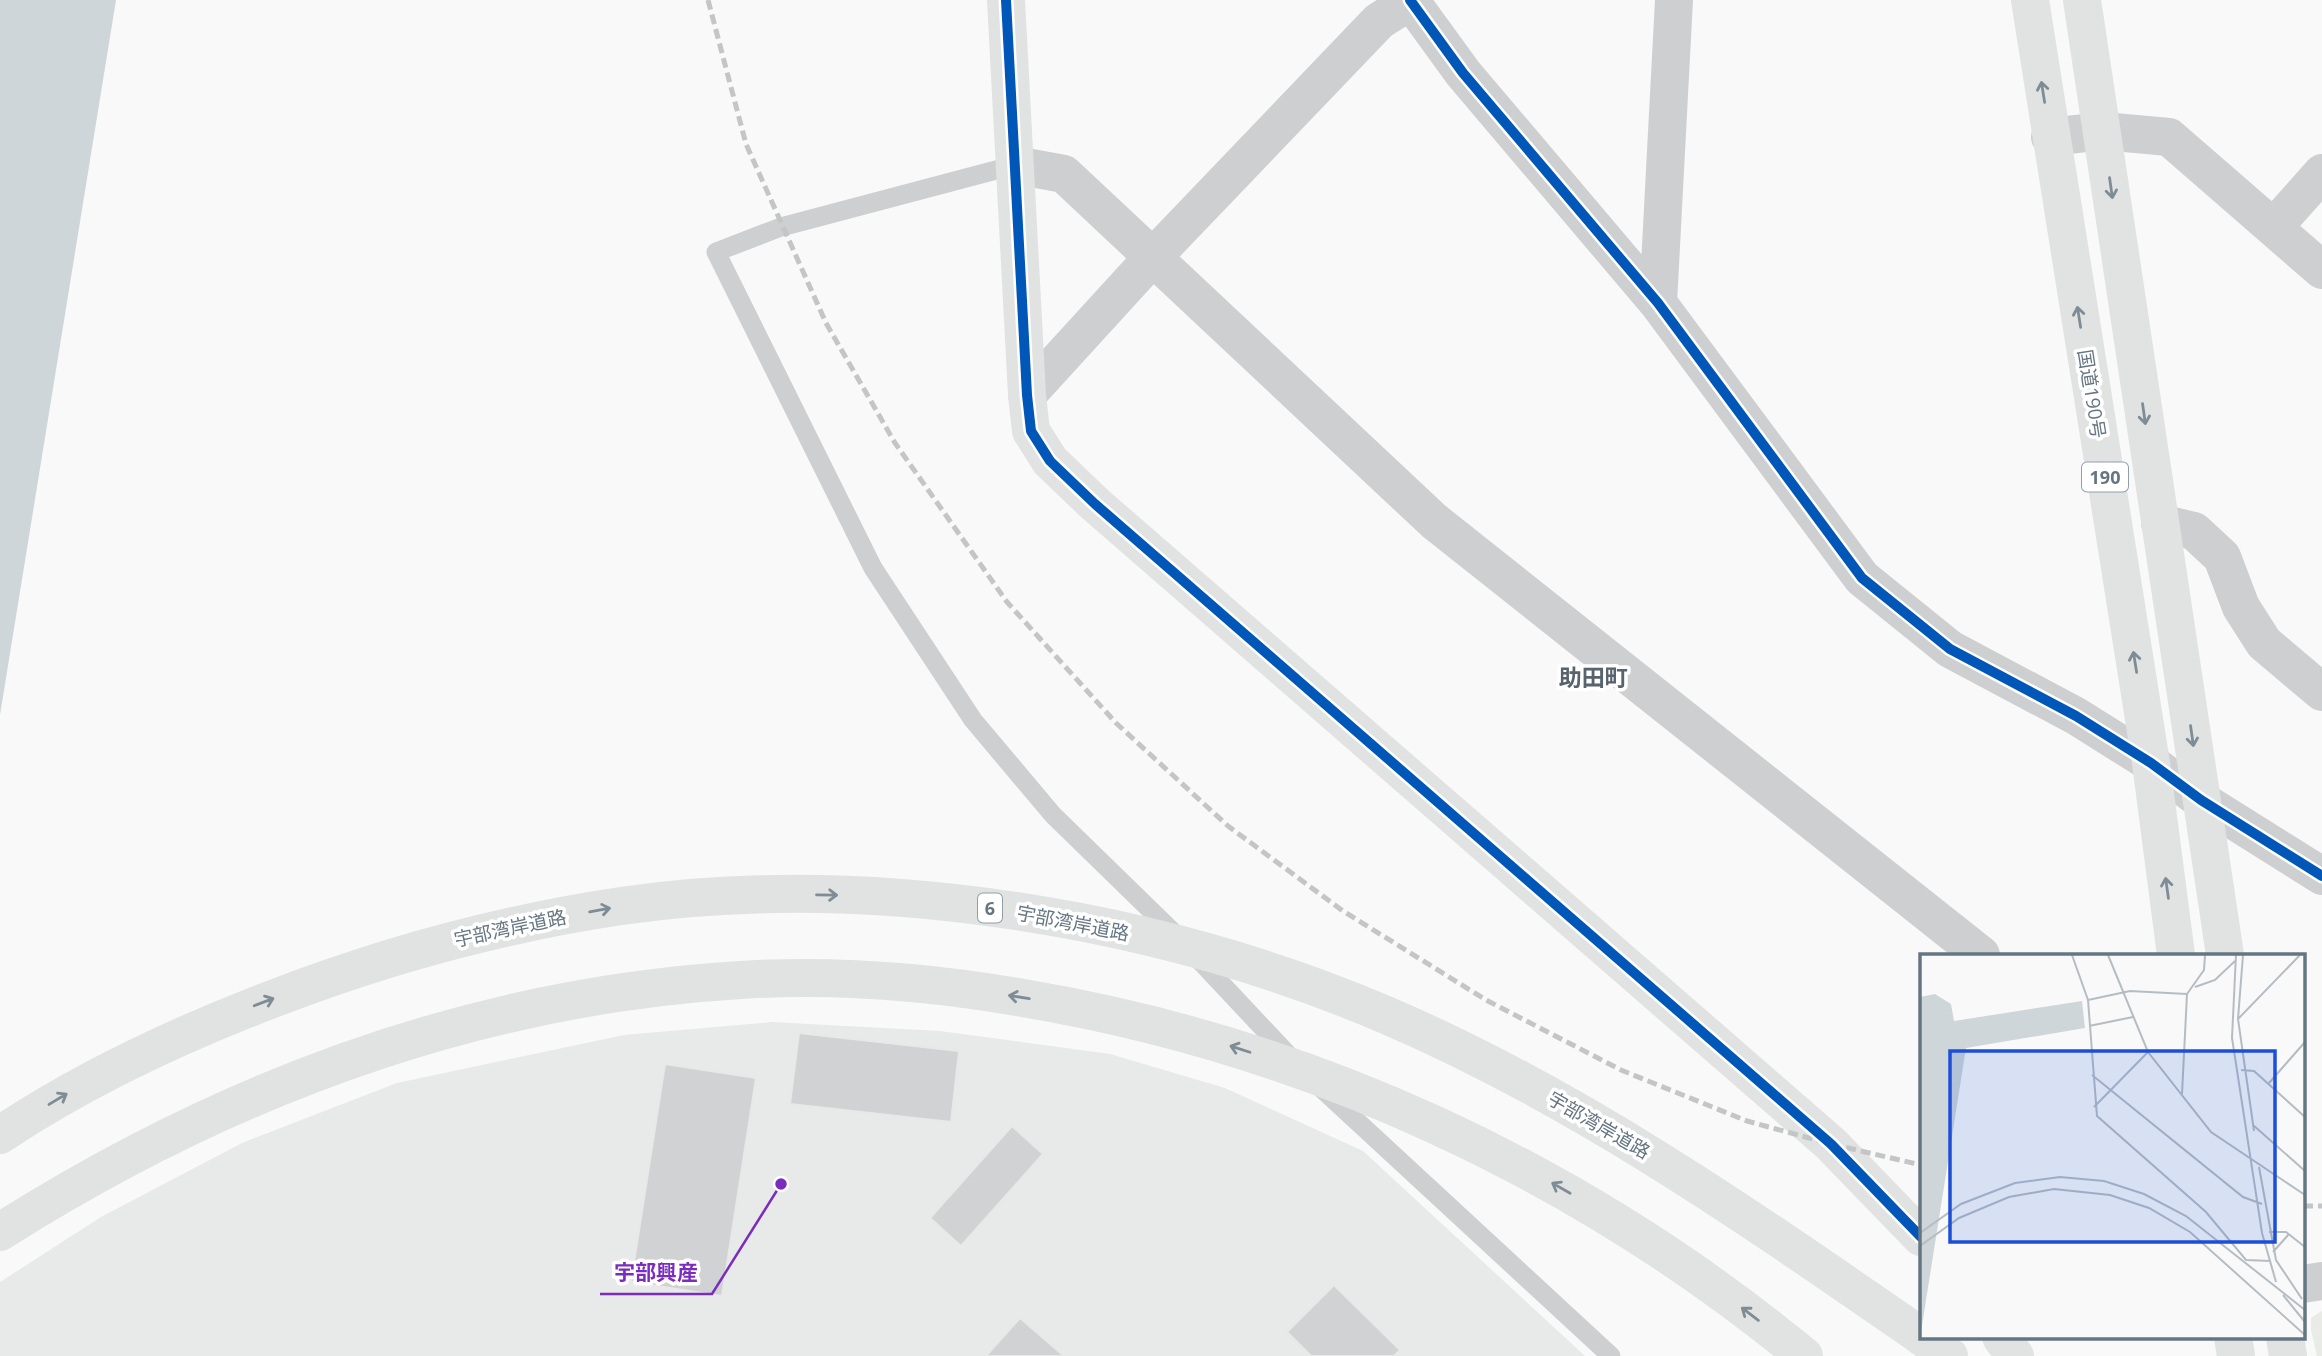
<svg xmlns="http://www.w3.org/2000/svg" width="2322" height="1356" viewBox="0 0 2322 1356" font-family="'Open Sans','Noto Sans JP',sans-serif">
<rect width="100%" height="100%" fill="#f9f9f9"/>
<path fill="#e8e9e9" d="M772,1022l168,9 170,23 115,34 138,63 222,205h-1585v-74l101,-65 141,-74 155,-60 227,-48z"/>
<path fill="#e8ebe6" d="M2322,1311v45h-5l-6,-26v-12z"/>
<path fill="#ced6d9" d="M0,0h116l-116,715z"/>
<path fill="#d0d2d3" stroke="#e8e8e8" stroke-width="2" d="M799,1033l160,18 -8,71 -161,-18z
M665,1064l91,14 -34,218 -91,-14z
M1012,1126l31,28 -82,92 -31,-28z
M1334,1285l66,65 -6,6h-83l-24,-24z
M1020,1318l44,38h-78z"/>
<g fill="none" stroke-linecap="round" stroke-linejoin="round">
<path stroke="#cecfd0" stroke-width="19" d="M1015,165l-234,62 -65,25 157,316 100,152 80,95 118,115 122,130
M1321,1088l290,268"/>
<path stroke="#cecfd0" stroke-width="38" d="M1410,0l53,73 195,230 204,275 88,71 126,67 75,47 50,37 121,76
M2050,137l53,-6 66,6 153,133
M1015,165l49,9 370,347 547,434
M2274,227l48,-54
M1658,303l16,-303
M1027,395l126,-138 226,-236 32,-20
M2160,523l34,8 28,26 19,50 23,36 58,49
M2303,1284l19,-3"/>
<path stroke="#e1e2e2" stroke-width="38" d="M1006,0l21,395 4,36 19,30 45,43 736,640 90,93
M2001,1337l14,19"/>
<path stroke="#e1e2e2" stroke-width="38" d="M2030,0l121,763 25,192
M2082,0l143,955
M0,1135c84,-56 176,-99 270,-135 113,-44 231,-76 351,-94 248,-36 536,11 765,109 192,82 364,203 535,321
M0,1232c226,-143 473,-236 741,-252 94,-6 190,2 282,18 287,48 556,173 781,358
M1922,1337l27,19
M2233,1337l3,19
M2285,1337l3,19"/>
<path stroke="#c3c5c6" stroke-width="5" stroke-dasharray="10 5" stroke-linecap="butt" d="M708,0l38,144 80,179 69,120 112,159 109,121 112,103 115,85 143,89 135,70 126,51 84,23 90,21
M2303,1206h19"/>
<defs>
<path id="cycleway" d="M1006,0l21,395 4,36 19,30 45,43 736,640 90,93
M1410,0l53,73 195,230 204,275 88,71 126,67 75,47 50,37 121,76"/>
</defs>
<use href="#cycleway" stroke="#fff" stroke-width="15"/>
<use href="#cycleway" stroke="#0057b8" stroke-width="10"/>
</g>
<defs><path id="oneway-shaft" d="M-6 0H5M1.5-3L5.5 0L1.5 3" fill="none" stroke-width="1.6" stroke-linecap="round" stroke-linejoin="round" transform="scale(1.75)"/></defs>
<g stroke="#7e8c96">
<use href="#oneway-shaft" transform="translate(2043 92) rotate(-99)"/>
<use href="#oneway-shaft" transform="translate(2111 188) rotate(82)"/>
<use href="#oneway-shaft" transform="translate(2079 317) rotate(-99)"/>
<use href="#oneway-shaft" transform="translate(2144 414) rotate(82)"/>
<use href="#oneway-shaft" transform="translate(2135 662) rotate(-99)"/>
<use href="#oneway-shaft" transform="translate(2192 736) rotate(82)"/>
<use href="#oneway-shaft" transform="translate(2167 888) rotate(-98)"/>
<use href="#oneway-shaft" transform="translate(827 895) rotate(1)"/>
<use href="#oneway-shaft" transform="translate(600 910) rotate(-10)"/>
<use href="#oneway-shaft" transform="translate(1019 997) rotate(-171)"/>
<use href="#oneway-shaft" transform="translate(264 1002) rotate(-21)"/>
<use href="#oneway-shaft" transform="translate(1240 1049) rotate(-162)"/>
<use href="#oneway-shaft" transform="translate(58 1099) rotate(-31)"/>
<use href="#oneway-shaft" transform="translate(1561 1188) rotate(-150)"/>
<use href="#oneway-shaft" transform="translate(1750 1314) rotate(-143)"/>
</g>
<g text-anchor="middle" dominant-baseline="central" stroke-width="7" stroke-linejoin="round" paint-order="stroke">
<g fill="#fff" stroke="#939fa8" stroke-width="2">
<rect x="2082" y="462.5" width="46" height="29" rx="5"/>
<rect x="978" y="893.5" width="24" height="29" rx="5"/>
</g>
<g font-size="18" font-weight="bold" fill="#657683">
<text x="2105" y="477">190</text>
<text x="990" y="908">6</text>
</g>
<g font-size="19" fill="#657683" stroke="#fff">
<text transform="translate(2092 394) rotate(81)">国道190号</text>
<text transform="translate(1073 923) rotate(11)">宇部湾岸道路</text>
<text transform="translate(510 928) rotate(-12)">宇部湾岸道路</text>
<text transform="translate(1599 1125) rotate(30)">宇部湾岸道路</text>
</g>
<g font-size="23" font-weight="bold" fill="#57646e" stroke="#fff">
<text x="1593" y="677">助田町</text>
</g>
</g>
<g transform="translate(1920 954)">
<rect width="385" height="385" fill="#f9f9f9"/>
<path d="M15,40l16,10 3,17 128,-20 3,27 -119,20 -46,290v-341z" fill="#ced6d9"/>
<path fill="none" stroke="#b5bdc3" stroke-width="2" d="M152,1l16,45 9,116 109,96 40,48 25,1M188,1l40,97 63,80 94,63M316,1l-4,83 30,195 14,49M323,1l-5,64 16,112M275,33l20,-7 20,-19M168,46l42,-9 57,3M318,65l62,-64M169,72l44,-9M321,116l13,1 51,46M172,121l151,122 19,7M349,129l36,-41M262,140l5,-100 17,-24 1,-15M174,153l54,-55M333,171l52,46M339,213l17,93 26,39M349,278h17l19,15M0,279l41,-29 54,-21 45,-6 44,4 40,13 42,22 119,94M0,292l39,-28 50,-21 45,-8 56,6 39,13 41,24 115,103M353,298l16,-18M363,341l22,27"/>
<path fill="#1d4ed8" fill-opacity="0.15" stroke="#1d4ed8" stroke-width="3.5" d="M30,97h325v191h-325z"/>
<rect width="385" height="385" fill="none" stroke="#657683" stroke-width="3.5"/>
</g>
<path fill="none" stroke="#7b2cbf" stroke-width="2.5" d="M781 1184L712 1294H600"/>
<circle fill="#7b2cbf" stroke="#fff" stroke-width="2.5" cx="781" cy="1184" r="7"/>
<g font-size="21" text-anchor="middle" font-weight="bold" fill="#7b2cbf" stroke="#fff" stroke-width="7" stroke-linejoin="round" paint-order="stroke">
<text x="656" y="1280">宇部興産</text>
</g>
</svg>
